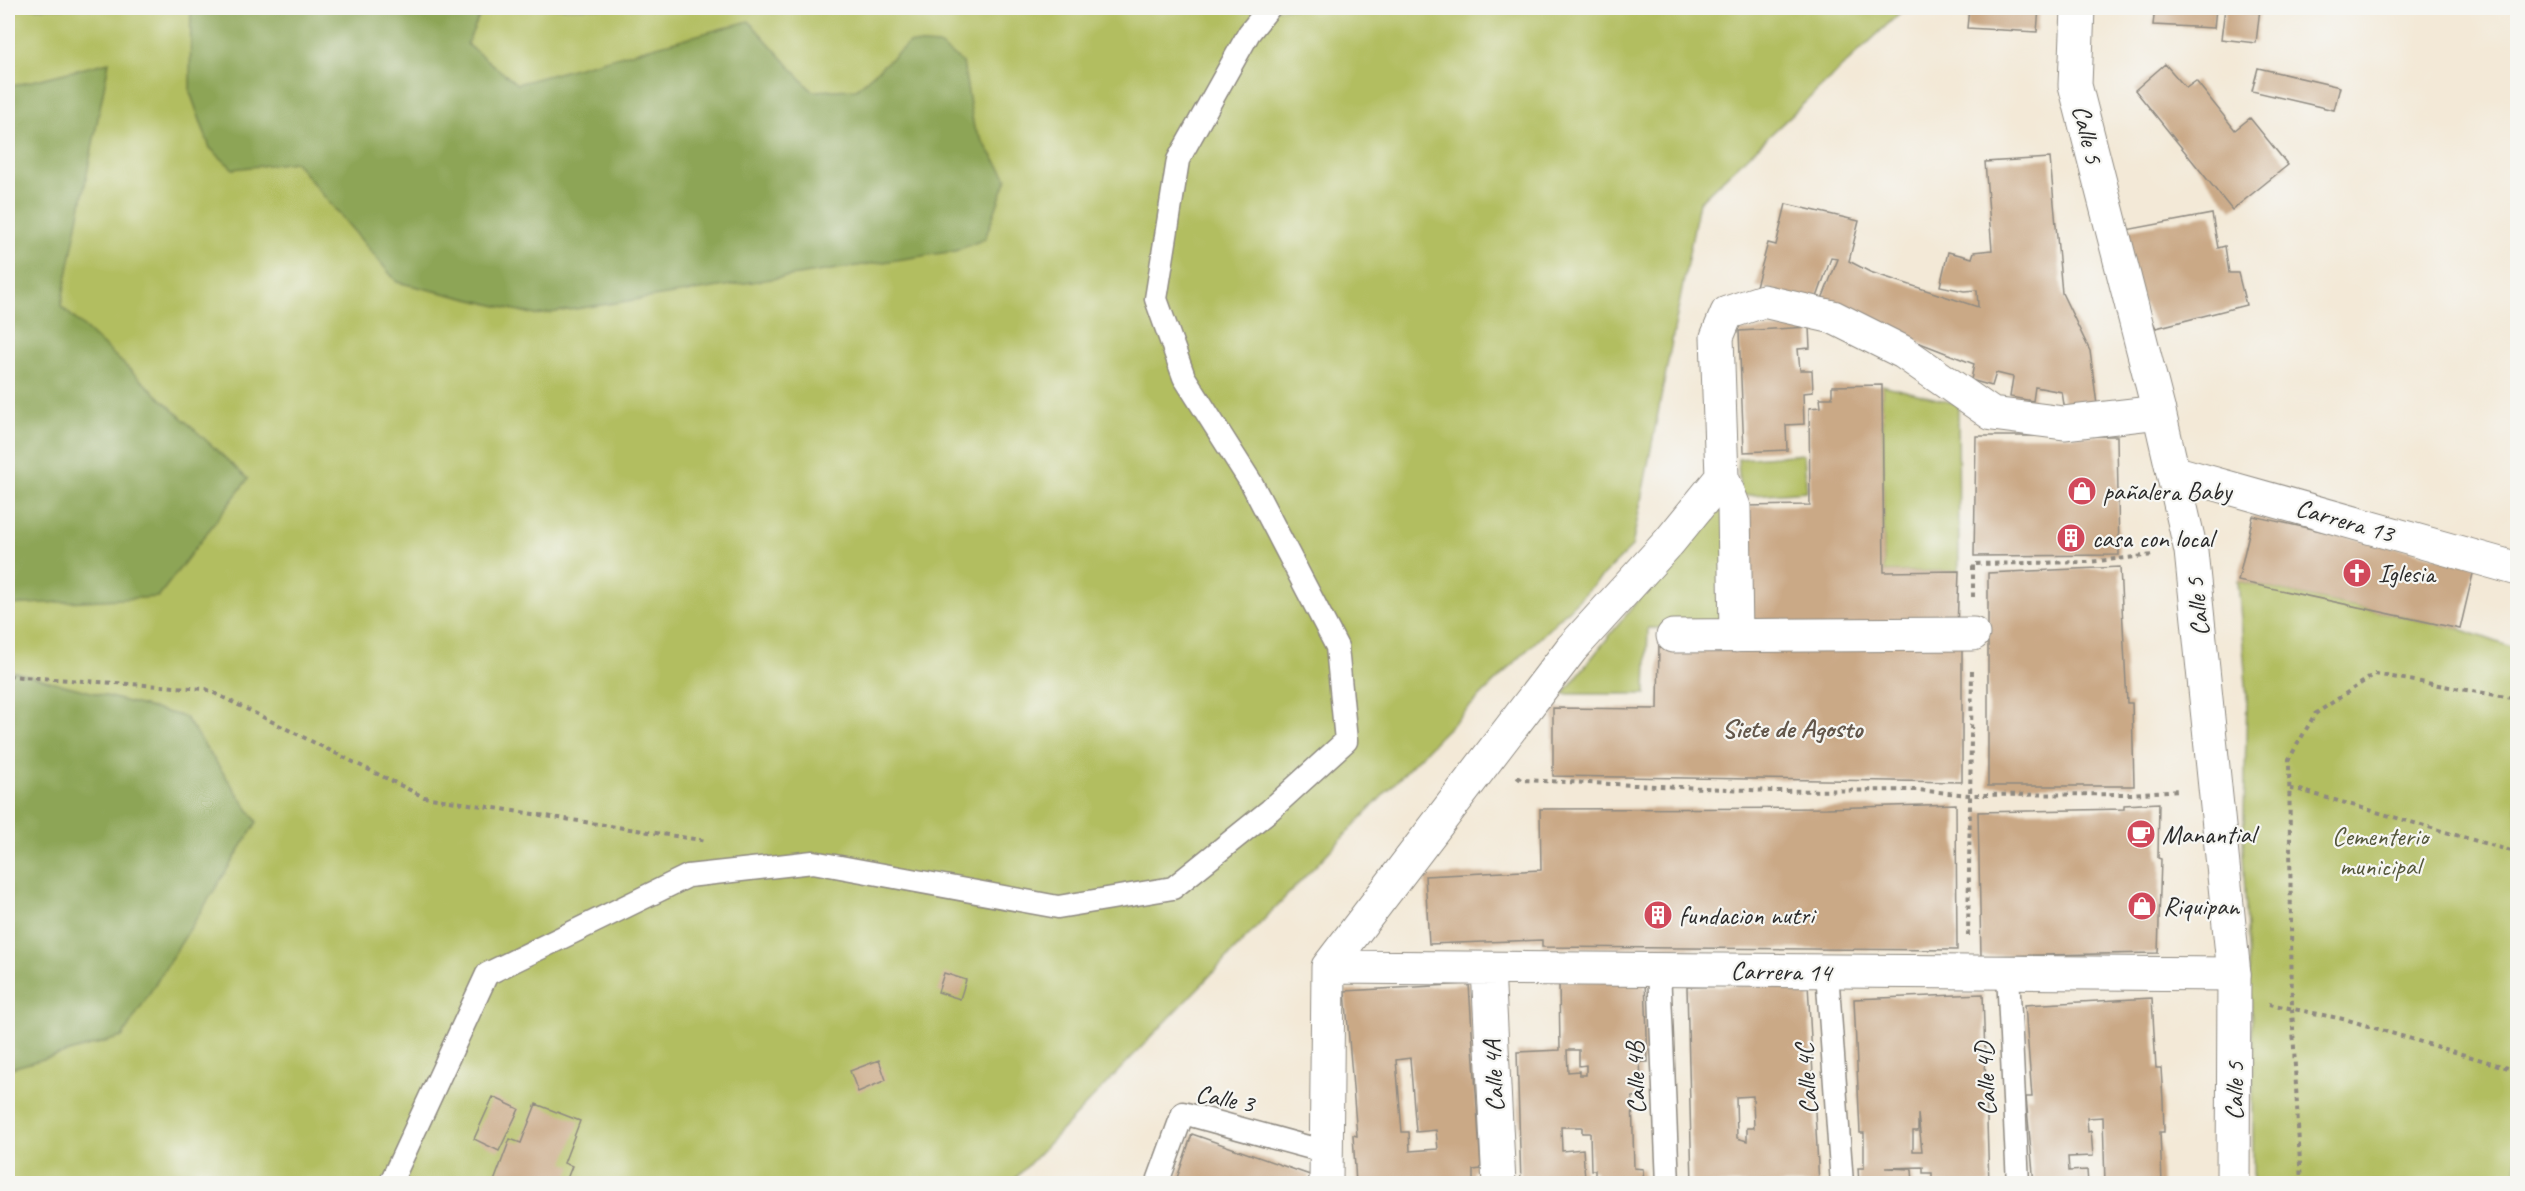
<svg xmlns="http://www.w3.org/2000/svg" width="2525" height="1191" font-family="Caveat,sans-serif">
  <rect width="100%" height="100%" fill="#f6f6f2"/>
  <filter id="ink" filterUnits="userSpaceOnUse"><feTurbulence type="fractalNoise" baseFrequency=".0167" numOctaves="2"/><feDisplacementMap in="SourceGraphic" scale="12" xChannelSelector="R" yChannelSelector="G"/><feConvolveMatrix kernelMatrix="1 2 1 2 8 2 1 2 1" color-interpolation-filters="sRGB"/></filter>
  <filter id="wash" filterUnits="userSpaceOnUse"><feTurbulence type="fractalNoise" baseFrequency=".008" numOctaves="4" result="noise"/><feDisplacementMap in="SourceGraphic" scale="24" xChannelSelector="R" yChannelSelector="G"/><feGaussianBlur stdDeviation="1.35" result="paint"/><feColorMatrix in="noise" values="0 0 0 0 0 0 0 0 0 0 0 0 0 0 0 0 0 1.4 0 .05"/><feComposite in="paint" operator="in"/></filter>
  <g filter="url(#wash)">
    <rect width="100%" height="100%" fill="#f3e9d7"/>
    <path fill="#b2be60" stroke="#6e7446" stroke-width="1.5" d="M8 8H1905L1699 202 1632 547 1439 737 1010 1184 8 1183Z
      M1882 385 1958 404 1959 571 1884 572Z
      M1804 454 1807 491 1740 496 1738 459Z
      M1729 509 1727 629 1648 628 1646 694H1563L1649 586 1693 518Z
      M2238 581 2460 629 2517 649V1183H2253V1043L2243 854 2247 698Z"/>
    <path fill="#8da556" stroke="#5c6840" stroke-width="1.5" d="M191 8H483L467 44 517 84 749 21 812 91 856 89 909 43 939 45 963 63 974 128 1007 178 985 239 955 251 536 315 397 282 295 162 233 169 210 148 190 92Z
      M109 62 61 306 248 479 158 597 8 605V87Z
      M8 670 185 717 257 822 122 1037 8 1069Z"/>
    <g id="blocks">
      <path fill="#caa986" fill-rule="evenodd" d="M1969 8H2039L2037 32 1967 28Z
        M2155 8H2216L2214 28 2153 25Z
        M2225 8H2260L2256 43 2221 39Z
        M2165 64 2186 88 2196 81 2235 130 2250 118 2288 165 2232 210 2135 90Z
        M2258 68 2340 87 2334 110 2252 91Z
        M2050 158 2062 293 2090 351 2097 405 2065 411 2062 392 2035 387 2033 401 2010 397 2013 377 1996 373 1992 386 1971 380 1974 364 1820 304 1838 259 1831 258 1815 303 1756 286 1768 243 1776 245 1786 204 1859 221 1849 261 1870 272 1978 307 1977 290 1964 291 1940 286 1948 252 1972 258 1974 252 1992 250 1985 162Z
        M2212 214 2218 248 2225 246 2229 273H2238L2246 305 2156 328 2137 289 2126 230Z
        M1809 327 1810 348 1798 349 1800 370H1812L1813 392 1803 393 1804 424 1786 425 1787 450 1744 452 1739 331Z
        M1882 385 1884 572 1959 571 1957 630 1745 628 1747 506 1810 505 1809 408 1821 407 1820 398H1832V386Z
        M1976 436H2117L2119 555 1974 556Z
        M2253 516 2475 565 2460 629 2238 581Z
        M2120 567 2127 703H2132L2134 786H1988V573Z
        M1659 639 1962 642V782L1553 776V708L1658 709Z
        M2159 803 2158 858 2161 859 2158 953 1981 956 1978 812 2124 809V805Z
        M1956 804 1957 950 1542 947V940L1429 944 1425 876 1541 870 1540 809 1827 808Z
        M944 973 966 980 960 999 938 992Z
        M1645 980 1648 1062H1640L1642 1096 1632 1097 1634 1168 1643 1169 1644 1184H1521L1517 1052 1560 1050 1559 981ZM1567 1050H1579V1066L1586 1065V1075H1579V1071L1568 1072ZM1561 1127H1582V1133H1590L1591 1170H1595V1180H1585L1583 1149 1562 1151Z
        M1469 984 1481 1169 1473 1170V1184H1356L1353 1135 1357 1136 1345 991ZM1410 1058 1416 1132 1436 1130 1438 1149 1410 1151 1409 1132H1402L1396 1060Z
        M1808 984 1819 1184H1692L1687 987ZM1753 1096 1754 1128H1747V1141L1737 1138 1736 1097Z
        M1983 994 1989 1184H1932V1173H1923V1167L1885 1168 1912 1169 1913 1184H1859L1858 1168H1864V1133H1860L1854 999ZM1918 1114 1922 1151H1913V1131H1918Z
        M2152 998 2156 1068H2161L2163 1100 2164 1132H2160L2162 1184H2105L2103 1117 2087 1118 2088 1132 2091 1131 2093 1156 2068 1157 2069 1171 2087 1170 2088 1184H2034L2026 1097H2032L2025 1005Z
        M879 1060 886 1080 858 1092 850 1071Z
        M493 1097 519 1109 499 1151 474 1139Z
        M536 1104 580 1121 564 1163 572 1166 565 1184H493L510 1139 521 1143Z
        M1192 1134 1310 1175 1307 1184H1175Z"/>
    </g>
  </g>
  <g filter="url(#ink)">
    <use href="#blocks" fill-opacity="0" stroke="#8f8a81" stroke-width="1.5"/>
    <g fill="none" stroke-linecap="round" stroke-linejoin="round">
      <g stroke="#8f8a81" stroke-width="25">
        <path id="service" d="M1659 969 1668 1184
          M1827 971 1842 1184
          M2008 973 2018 1184
          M390 1184 487 974 688 876 813 862 1058 907 1173 888 1270 810 1346 741 1337 647 1252 484 1184 377 1156 299 1178 160 1249 33 1269 8
          M1157 1184 1183 1113 1326 1152"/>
      </g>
      <g stroke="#8f8a81" stroke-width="35">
        <path id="minor" d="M2173 472 2518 569
          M1722 477 1734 507 1736 636
          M1673 636 1973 634
          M1328 967 2234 974
          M1488 969 1499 1184
          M1326 1184 1328 967 1572 648 1669 542 1722 477 1717 337 1727 313 1763 301 1833 317 1903 352 1992 414 2064 423 2159 412"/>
      </g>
      <g stroke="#8f8a81" stroke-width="35">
        <path id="tertiary" d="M2078 8 2075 85 2159 412 2191 551 2234 974 2233 1184"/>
      </g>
      <path stroke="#8f8a81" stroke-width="4" stroke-dasharray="4.5 4.5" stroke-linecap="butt" d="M1973 597V564L2088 562 2154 555
        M8 676 206 689 424 797 707 841
        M1517 777 1521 780 1772 791 1917 790 1969 795 2132 794 2179 790
        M2290 789 2300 790 2518 853
        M1968 936 1972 671
        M2269 1004 2348 1020 2518 1071
        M2301 1184 2292 1009 2289 759 2315 714 2375 674 2518 699"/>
      <use href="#service" stroke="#fff" stroke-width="22"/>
      <use href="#minor" stroke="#fff" stroke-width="33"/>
      <use href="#tertiary" stroke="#fff" stroke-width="33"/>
    </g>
  </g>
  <defs>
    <g id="shop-disc" transform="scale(1.5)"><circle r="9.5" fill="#d1495b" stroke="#f6f6f2"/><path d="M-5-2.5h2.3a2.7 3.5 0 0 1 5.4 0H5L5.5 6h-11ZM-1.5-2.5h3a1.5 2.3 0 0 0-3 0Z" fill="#fff"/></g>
    <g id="building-disc" transform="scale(1.5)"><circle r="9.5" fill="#d1495b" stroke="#f6f6f2"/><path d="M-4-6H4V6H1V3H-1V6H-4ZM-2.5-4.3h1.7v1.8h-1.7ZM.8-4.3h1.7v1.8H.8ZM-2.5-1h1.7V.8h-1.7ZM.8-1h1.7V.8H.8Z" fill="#fff"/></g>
    <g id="church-disc" transform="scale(1.5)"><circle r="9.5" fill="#d1495b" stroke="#f6f6f2"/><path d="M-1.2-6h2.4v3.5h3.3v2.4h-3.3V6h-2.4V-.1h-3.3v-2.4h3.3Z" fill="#fff"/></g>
    <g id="cafe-disc" transform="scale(1.5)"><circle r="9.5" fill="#d1495b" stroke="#f6f6f2"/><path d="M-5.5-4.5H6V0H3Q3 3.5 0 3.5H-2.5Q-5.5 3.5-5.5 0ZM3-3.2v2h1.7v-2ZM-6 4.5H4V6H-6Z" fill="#fff"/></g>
  </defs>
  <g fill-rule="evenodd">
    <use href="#shop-disc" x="2082" y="491"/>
    <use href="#building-disc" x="2071" y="538"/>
    <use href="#church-disc" x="2357" y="573"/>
    <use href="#cafe-disc" x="2141" y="834"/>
    <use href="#shop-disc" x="2142" y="906"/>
    <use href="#building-disc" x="1658" y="915"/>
  </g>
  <g text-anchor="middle" stroke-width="4.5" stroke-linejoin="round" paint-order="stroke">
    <g font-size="26" fill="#2b2b2b" stroke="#f6f6f2">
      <text transform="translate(2088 134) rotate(76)" y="9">Calle 5</text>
      <text transform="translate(2345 520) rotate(16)" y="9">Carrera 13</text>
      <text transform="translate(2197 607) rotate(-96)" y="9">Calle 5</text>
      <text transform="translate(1781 971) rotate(1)" y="9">Carrera 14</text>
      <text transform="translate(1493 1076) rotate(-93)" y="9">Calle 4A</text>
      <text transform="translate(1635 1078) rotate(-92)" y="9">Calle 4B</text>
      <text transform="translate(1806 1079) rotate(-94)" y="9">Calle 4C</text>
      <text transform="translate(1985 1079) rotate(-93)" y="9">Calle 4D</text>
      <text transform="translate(2234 1091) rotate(-89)" y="9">Calle 5</text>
      <text transform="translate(1225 1098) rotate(11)" y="9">Calle 3</text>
    </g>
    <g font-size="26" fill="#2b2b2b" stroke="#f6f6f2" text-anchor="start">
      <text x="2103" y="500">pañalera Baby</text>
      <text x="2092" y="547">casa con local</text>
      <text x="2378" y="582">Iglesia</text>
      <text x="2162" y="843">Manantial</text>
      <text x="2163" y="915">Riquipan</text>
      <text x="1679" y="924">fundacion nutri</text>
    </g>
    <g font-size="26" fill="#54573b" stroke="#f6f6f2">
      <text x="2380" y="845">Cementerio<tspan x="2380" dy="30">municipal</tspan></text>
    </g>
    <g font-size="27" font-weight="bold" fill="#63574b" stroke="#f6f6f2">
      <text x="1792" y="737">Siete de Agosto</text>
    </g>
  </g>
  <rect width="2525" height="1191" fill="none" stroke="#f6f6f2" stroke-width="30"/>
</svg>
